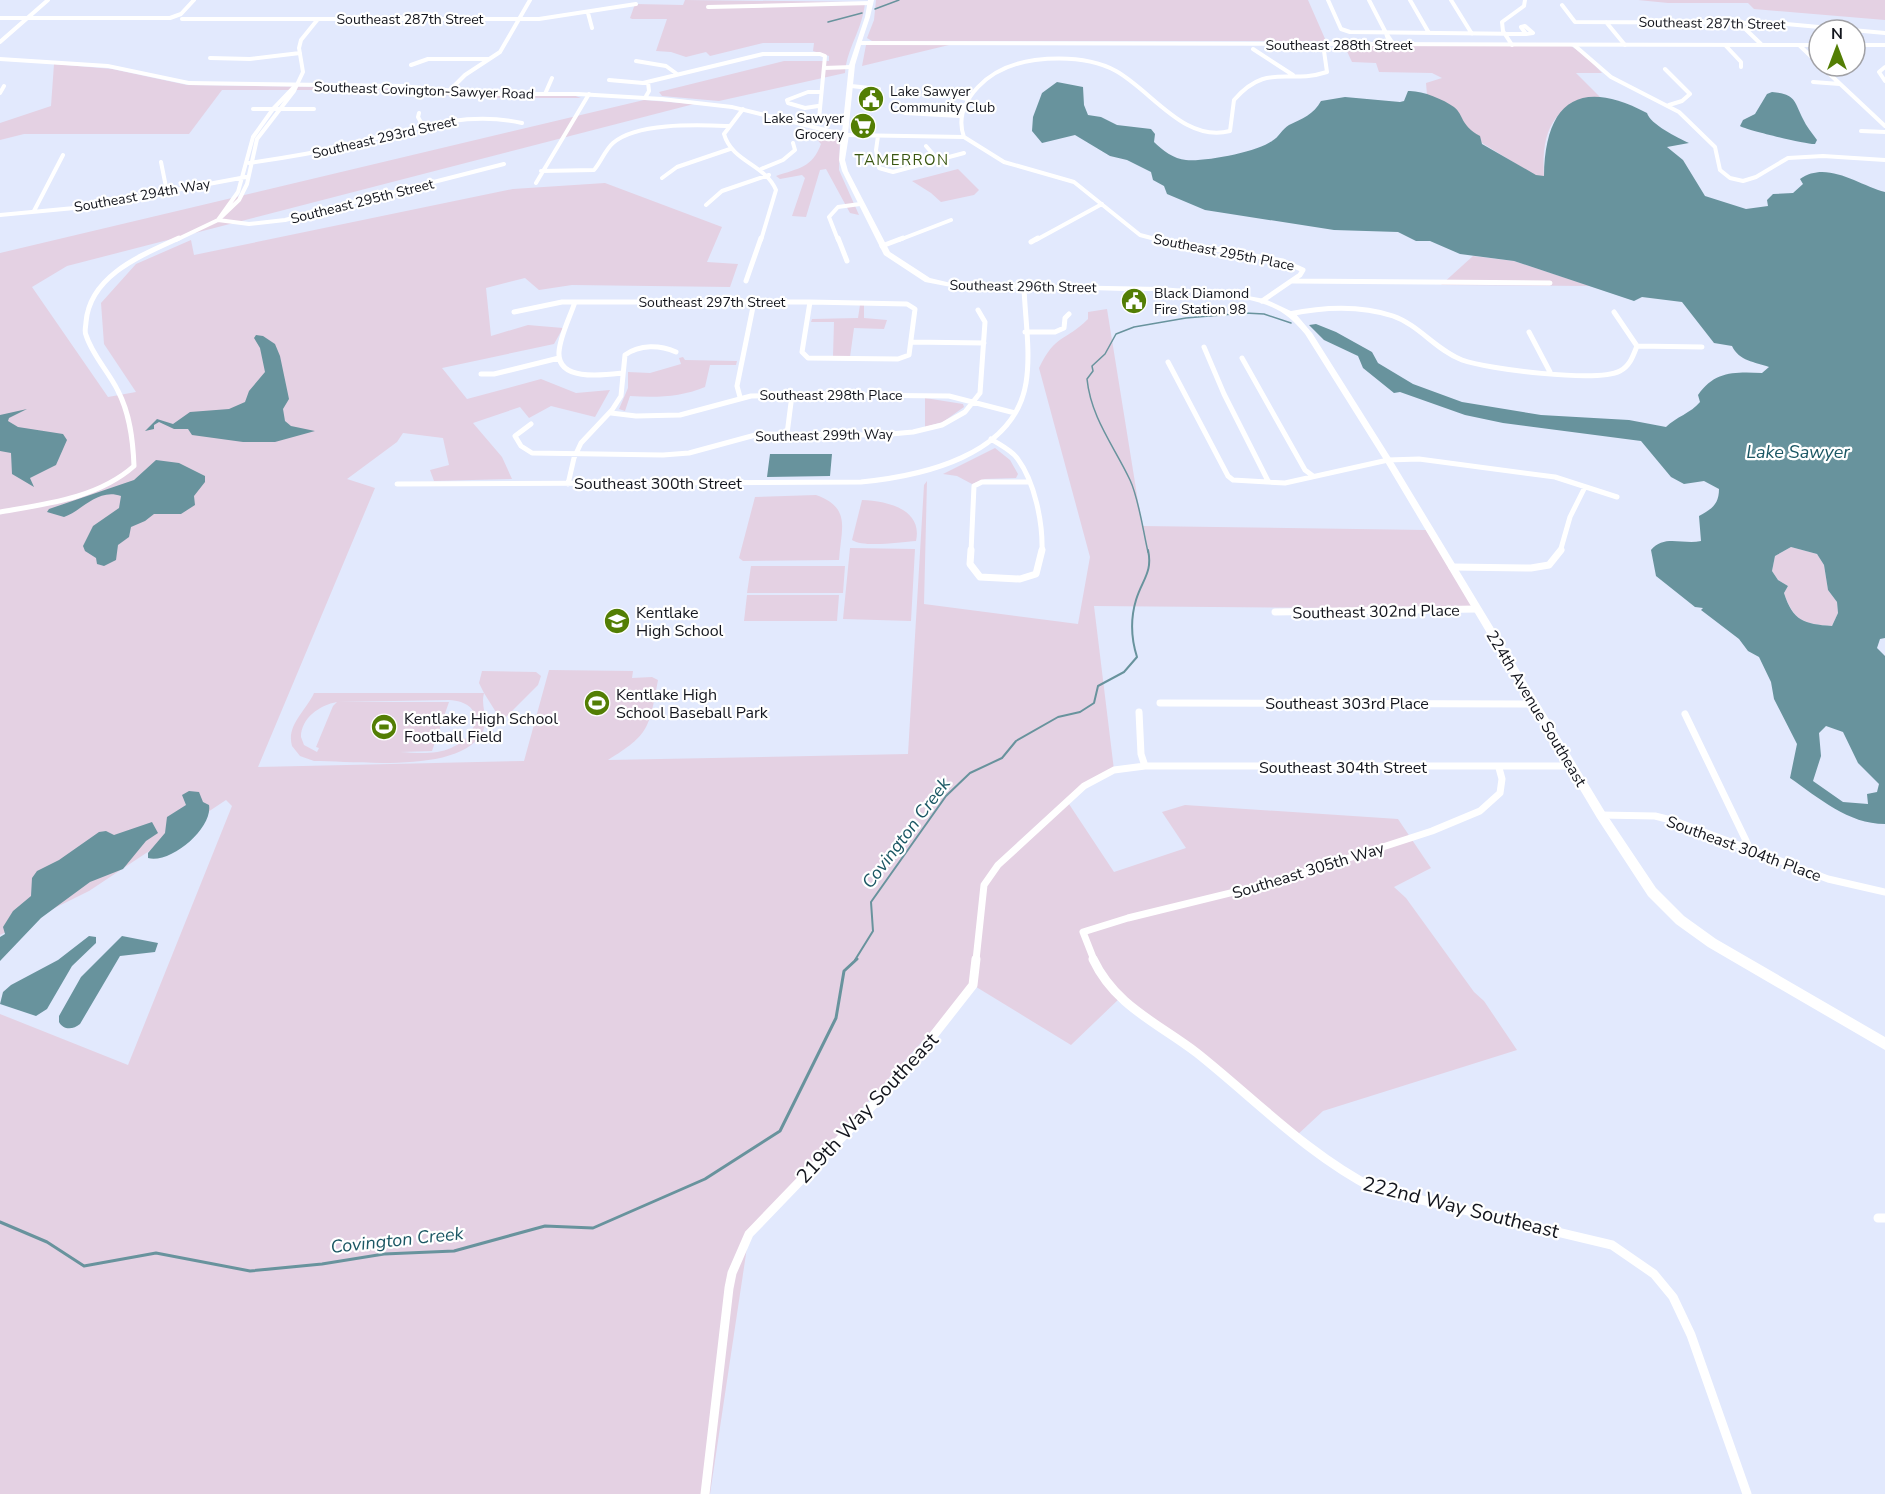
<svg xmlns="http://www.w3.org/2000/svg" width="1885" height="1494" font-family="'Nunito Sans',sans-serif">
  <rect width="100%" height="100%" fill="#e2e9fd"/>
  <path fill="#e4d1e3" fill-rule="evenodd" d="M685 0 865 2C863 29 847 47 845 73L719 101 662 96 659 92 784 61H829V56L813 51 814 43H763L710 56 706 52 686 57 671 52 656 51 667 19H632L630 18 635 4 683 5Z
    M876 0H1308L1326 41H872L867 38 874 20Z
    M1638 0H1885V20L1754 9 1748 3H1668Z
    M866 45H949L862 66Z
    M1344 45 1571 46 1587 57 1602 73H1576L1600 97C1553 102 1541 132 1544 176H1536L1482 143 1479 136 1467 129 1455 108 1427 95 1426 83 1442 78 1432 73 1379 72 1376 63 1352 62Z
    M54 64 112 69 187 85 382 88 484 96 573 95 581 98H476L391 90H222L189 134H24L0 140V123L51 106Z
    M644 100 694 104 67 266 32 287 108 397 136 392 104 344 101 303 136 264 191 240 194 255 513 189 605 183 722 227 707 262 738 264 730 287 572 285 539 290 525 278 486 288 491 336 528 325 563 328 554 344 442 368 467 399 541 379 576 393 610 390 595 417 551 406 529 418 520 407 473 423 502 457 512 479 434 481 430 470 449 465 443 438 403 433 397 442 347 479 375 488 258 767 524 761 549 670 633 671 632 678 652 677 658 680C649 728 650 734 608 760L908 754 924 485 927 481 924 604 1078 624 1090 557 1039 368C1056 333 1065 342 1088 319V312L1107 309 1142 526 1426 530 1477 609 1094 606 1114 770 1099 776 1067 801 1114 872 1186 848 1162 812 1185 805 1398 819 1431 868 1394 887 1406 898 1474 992 1484 1001 1517 1050 1323 1111 1295 1137 1194 1051 1120 998 1071 1045 973 985 749 1234 710 1494H0V1014L128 1065 232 806 226 800 89 891 0 935V253Z
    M808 129 835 136 840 140 839 170 859 215 850 213 826 169 820 170 806 217 792 216 805 178 802 175 780 179 776 176C799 168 812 168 821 144Z
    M958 169 979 190 974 195 941 202 931 193 912 181Z
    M1473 256 1514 261 1590 286 1441 285Z
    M860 305H864V318L887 320 884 329 854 328 850 357 833 356 834 322H811L812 319 858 318Z
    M683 357 685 360 737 361 736 365H710L705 387C681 397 656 398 630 396L625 411 619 409 628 388V372L650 373 681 364 679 358Z
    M925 398 963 404 964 407 943 422 925 427Z
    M995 448 1010 460 1018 474 1016 478 985 479 972 484 957 476 943 474Z
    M816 495C852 508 841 529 839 560L743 561 739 558 755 497Z
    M862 500C887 501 923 509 916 541 901 542 864 548 852 540Z
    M1791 547 1817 554 1824 565 1828 590 1837 602 1838 613 1832 626C1803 624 1794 621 1784 593L1788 586 1778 580 1772 571 1775 556Z
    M850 548 915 549 911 621 843 619Z
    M751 566H845L843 593H747Z
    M747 595H839L837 621H744Z
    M482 671 536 672 541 676 538 685 505 718 499 717 484 693C480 707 490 719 482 733 459 774 356 761 314 761L300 756 292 746C286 725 306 711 314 693H484L479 683ZM449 700C487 702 480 736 451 748 436 755 416 753 400 752L432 751 449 702H338ZM337 702 333 706 316 747 319 748 317 752 304 745 301 737C301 718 320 705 337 702Z"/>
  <path fill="#68939d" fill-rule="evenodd" d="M1057 82 1083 87 1084 105 1088 115 1101 117 1117 125 1151 129 1155 134 1154 142C1162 150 1174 159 1186 160 1204 162 1257 152 1272 141 1279 137 1282 129 1289 125 1302 119 1314 114 1321 101L1345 97 1400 102 1404 101 1408 91C1421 90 1443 99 1454 107 1464 115 1460 125 1480 136L1482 144 1536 175 1544 176C1545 102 1579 77 1647 113 1650 124 1678 138 1689 143L1667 147 1683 160 1705 196 1746 209 1768 206 1767 200 1773 194 1793 193 1803 184 1800 179C1827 160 1858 185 1885 192V638L1880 639 1877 648 1885 656V824C1848 824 1819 798 1790 778L1797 744 1774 699 1771 682 1759 657 1748 651 1739 639 1701 610 1703 608 1695 607 1656 576 1651 550C1664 534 1683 545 1701 541L1699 516C1712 509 1719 504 1719 489L1704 481 1684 484 1671 477 1641 441 1503 423 1465 415 1400 392 1394 393 1363 368 1358 356 1324 340 1309 325 1316 324 1336 332 1372 352 1378 363 1413 384 1462 402 1541 415 1629 420 1666 427C1676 417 1691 413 1700 402L1698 395C1715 371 1734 372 1762 373L1769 367C1755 362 1739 361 1732 346L1714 343 1682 302 1642 297 1634 301 1514 261 1460 254 1430 241H1416L1398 232 1334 230 1205 210 1167 194 1164 186 1153 180 1151 172 1127 160 1110 156 1075 135 1042 143 1032 131 1033 117 1042 93ZM1791 547 1817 554 1824 565 1828 590 1837 602 1838 613 1832 626C1804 624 1793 621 1784 593L1788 586 1778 580 1772 571 1775 556ZM1826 726 1843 732 1858 763 1879 784 1877 792 1867 794 1868 804 1843 802 1813 781 1821 756 1819 733Z
    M1772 92C1796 94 1794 101 1803 119 1806 126 1812 133 1817 140L1815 144C1809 145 1746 130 1740 126L1743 120 1755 114 1767 94Z
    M256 335 263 336 275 344 280 356 289 399 283 409 285 421 291 426 315 431 275 442H243L192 435 188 429H174L159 422 154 425V429L145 431 157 419 173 424 190 412 229 409 245 402 249 391 265 372 260 348 254 338Z
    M27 409 9 418 8 421 18 427 63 434 67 440 56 465 30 478 34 487 12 474 11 453 0 451V415Z
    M770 454H832L830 476 767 477Z
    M156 460 179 463 205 476V482L194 496 195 505 181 514H154L145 521 131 527 129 537 118 545 116 560 104 566 97 564 96 558 85 551 83 546 93 526 119 508 121 496C97 488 82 511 64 517L47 512 49 509 134 480Z
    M189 791 199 792 203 802 209 805C213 828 171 864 148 858V853L165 833 167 817 186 805 182 795Z
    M152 822 158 833 146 841 123 869 90 882 41 918 0 961V937L5 934 3 927 13 911 31 896 32 878 37 871 59 860 99 832 106 831 114 835Z
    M89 936 96 937V943L72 966 47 1009 36 1016 0 1004 3 992 11 985 58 960Z
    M122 936 158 943 155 952 120 956 80 1024C73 1030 63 1030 59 1022V1016L81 977Z"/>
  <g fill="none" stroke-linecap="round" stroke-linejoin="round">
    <path stroke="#68939d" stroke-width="1.5" d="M875 9 899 0
      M828 22 862 13
      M1148 552C1143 531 1139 499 1130 480 1114 446 1091 418 1087 379L1093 371 1092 366 1105 354 1116 334 1134 327 1186 318 1245 313 1264 314 1291 323"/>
    <path stroke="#68939d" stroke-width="2" d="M855 960 873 931 871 902 946 796 970 773 1002 758 1016 741 1058 717 1080 712 1094 703 1098 686 1124 672 1137 657C1131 638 1130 620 1136 600 1142 580 1153 572 1148 550"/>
    <path stroke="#68939d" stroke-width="3" d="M0 1222 47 1242 84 1266 156 1253 250 1271 322 1264 384 1254 454 1251 545 1226 593 1228 705 1179 780 1131 836 1018 844 971 857 959"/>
    <path stroke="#fff" stroke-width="4" d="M1328 0 1341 29 1350 32 1526 34
      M1369 0 1386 33
      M1410 0 1429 33
      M1451 0 1472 34
      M1562 5 1575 22 1776 23 1885 33
      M708 7 871 3
      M588 13 592 28
      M0 18H170L181 14 194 0
      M182 19H539L636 4
      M1606 22 1625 45
      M1738 22 1762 45
      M1525 26 1533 33 1526 34 1521 27Z
      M0 42 48 0
      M1390 45 1386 33 1394 45
      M1512 45 1503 31 1502 22 1524 6 1525 0
      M1574 45 1611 77 1679 112 1715 147 1720 170 1730 178 1743 181 1756 177 1788 158 1823 156 1885 160
      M1725 45 1741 62V67
      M1799 45 1819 64
      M1253 49 1293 75
      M210 58 250 59 300 53
      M636 61 666 66 677 74
      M411 65 428 59H489
      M1821 66 1885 126
      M1885 67 1879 72 1885 81
      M824 68 852 67
      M1665 69 1690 94 1682 101 1669 105
      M609 80 643 83 763 54H820L825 56 819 119
      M1813 82 1840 84
      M296 85 273 109 253 137 238 192 218 220 239 200 247 184 257 139 294 91 303 72 299 48 301 40 318 19
      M851 86 879 89
      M925 88 967 99
      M449 91 465 75 500 52 530 0
      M0 93 4 86
      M545 94 552 78
      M645 98 649 91 648 82
      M818 106 805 108 788 103 787 100 808 92H821
      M253 109H314
      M743 109 724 134C732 162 765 164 776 190L761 240
      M419 113 418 117 424 128
      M905 113 960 116
      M1861 131 1885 132
      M846 135 964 137
      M878 136 876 150 879 168 893 172 964 153
      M964 137C957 118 964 102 978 87 993 71 1013 63 1035 60 1062 57 1092 58 1116 71 1152 91 1184 143 1230 131L1234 100C1267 62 1287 85 1327 72L1323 44
      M964 137 1004 162 1074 182 1140 235 1159 240
      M926 146 938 160
      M161 162 167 192
      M249 163C284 158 319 152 354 144 410 130 464 110 522 123
      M761 169 783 160 795 150 793 143
      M541 171 594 170C601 162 605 150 613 143 637 122 699 125 729 126
      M662 178 677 167 730 149
      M536 183 589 94
      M706 205 722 191 769 175
      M34 211 63 155
      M0 215 85 207 246 177
      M176 240 218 220 249 224 285 220 504 164
      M838 240 829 217 838 207 860 204
      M899 240 951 220
      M1036 240 1102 204"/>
    <path stroke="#fff" stroke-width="5" d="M838 238 847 261
      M1153 238 1283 261 1303 270 1300 275 1262 301
      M1031 242 1038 238
      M882 246 903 238
      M746 281 761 238
      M1292 281 1550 283
      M575 302C570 317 560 336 559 352 557 382 605 375 623 373
      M810 302 907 304 915 309 909 355 898 359 808 358 802 352Z
      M514 312 562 302H810
      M1614 312 1637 346
      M1289 314C1323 307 1360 305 1393 316 1419 325 1436 350 1462 360 1487 369 1597 383 1620 371 1630 366 1633 356 1637 346
      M1025 332H1055L1064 328 1065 318 1069 314
      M1529 332 1550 372
      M911 342 984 343
      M1637 346 1702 347
      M1204 347 1224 394 1268 481
      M1242 358 1305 470 1313 476
      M1168 362 1228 476 1233 480 1285 483 1388 460 1419 459 1555 477 1617 497
      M481 374H494L559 358
      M740 397 737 386 754 302
      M611 413 636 416 680 415 751 396 840 395 949 396 1015 413
      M531 424 515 436 521 446 532 453 663 455 689 453 759 434 880 435 913 432 942 425 965 412 980 393 985 322 978 310
      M787 434 792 395
      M991 439C1000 445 1011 450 1017 458 1035 482 1043 523 1042 552
      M397 484 861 482C922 476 1014 456 1026 383 1031 352 1025 318 1024 287
      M568 484 574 458 581 443 612 410 621 396 625 355C640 344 660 345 676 352
      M0 512C46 504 98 498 134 466 133 440 130 414 118 391 109 372 92 355 86 335 84 331 86 326 86 322 90 275 142 255 179 238
      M971 552 974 486 982 482H1028
      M1560 552 1570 517 1585 487"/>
    <path stroke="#fff" stroke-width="7" d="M971 550 970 564 980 577 1020 579 1036 574 1042 550
      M1452 567 1531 568 1549 565 1561 550
      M1275 612 1477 609
      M1160 703 1534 704
      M1139 712 1141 754 1145 766
      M1685 714 1751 851
      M1601 815 1655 816 1675 821 1828 879 1885 892
      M976 960 984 885 998 865 1084 786 1114 770 1145 766H1572
      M1094 960 1083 932 1128 918 1275 882 1432 831 1480 811 1500 793 1502 779 1499 768"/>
    <path stroke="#fff" stroke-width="9" d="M1093 959C1115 1006 1158 1023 1197 1053 1256 1100 1307 1154 1375 1189L1612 1245 1654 1274 1673 1297 1691 1335 1747 1494
      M1878 1218H1885
      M705 1494 729 1288 732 1273 749 1234 904 1073 973 985 976 959"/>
    <path fill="#fff" fill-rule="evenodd" d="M868 0H874L870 17 862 41 1819 43V47L861 45 855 65 848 134 849 135 845 160 848 171 890 252 930 278 951 283 1160 287 1225 292 1265 299 1295 313 1312 333 1392 460 1605 812 1656 888 1684 916 1716 939 1885 1037V1050L1708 947 1676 924 1648 896 1597 818 1384 460 1305 334C1291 318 1282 310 1261 303 1223 291 1165 291 1125 291 1067 289 1009 288 951 287L925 282 884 255 842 171 839 160 841 136 732 109 662 101 578 96H489L402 88 189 85 108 68 0 61V57L108 64 189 81 402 84 489 92H578L662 97 732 105 842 132 849 65 865 17Z
      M1855 43H1885V47H1855Z"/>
  </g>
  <defs>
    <g id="civic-disc" transform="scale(1.35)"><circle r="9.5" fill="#537e04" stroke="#fff"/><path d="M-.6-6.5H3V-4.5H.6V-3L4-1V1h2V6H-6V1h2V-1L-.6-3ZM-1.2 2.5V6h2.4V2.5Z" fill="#fff"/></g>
    <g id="supermarket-disc" transform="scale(1.35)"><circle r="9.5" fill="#537e04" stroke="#fff"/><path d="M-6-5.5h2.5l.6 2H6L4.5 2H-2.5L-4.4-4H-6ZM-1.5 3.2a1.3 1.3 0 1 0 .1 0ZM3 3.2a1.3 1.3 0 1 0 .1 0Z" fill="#fff"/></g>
    <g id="school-disc" transform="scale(1.35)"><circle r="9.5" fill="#537e04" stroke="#fff"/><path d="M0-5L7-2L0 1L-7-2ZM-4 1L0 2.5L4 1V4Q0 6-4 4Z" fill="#fff"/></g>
    <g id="stadium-disc" transform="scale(1.35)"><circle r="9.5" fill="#537e04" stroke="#fff"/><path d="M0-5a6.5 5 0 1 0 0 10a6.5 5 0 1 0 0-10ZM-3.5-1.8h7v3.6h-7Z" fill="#fff"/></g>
  </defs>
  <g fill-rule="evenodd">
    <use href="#civic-disc" x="871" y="99"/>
    <use href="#supermarket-disc" x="863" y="126"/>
    <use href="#civic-disc" x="1134" y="301"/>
    <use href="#school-disc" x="617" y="621"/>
    <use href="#stadium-disc" x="597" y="703"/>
    <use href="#stadium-disc" x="384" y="727"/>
  </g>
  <g text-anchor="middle" stroke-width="4.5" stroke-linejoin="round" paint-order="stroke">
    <g font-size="14" fill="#13151d" stroke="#fff">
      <text x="410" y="24">Southeast 287th Street</text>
      <text transform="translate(1712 23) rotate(1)" y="5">Southeast 287th Street</text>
      <text x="1339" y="50">Southeast 288th Street</text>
      <text transform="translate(424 90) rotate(2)" y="5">Southeast Covington-Sawyer Road</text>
      <text transform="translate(384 137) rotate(-13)" y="5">Southeast 293rd Street</text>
      <text transform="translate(142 195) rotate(-10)" y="5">Southeast 294th Way</text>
      <text transform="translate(362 201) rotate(-14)" y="5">Southeast 295th Street</text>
      <text transform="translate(1224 252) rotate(11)" y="5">Southeast 295th Place</text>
      <text transform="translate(1023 286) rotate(1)" y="5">Southeast 296th Street</text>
      <text x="712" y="307">Southeast 297th Street</text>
      <text x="831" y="400">Southeast 298th Place</text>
      <text transform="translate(824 435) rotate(-1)" y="5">Southeast 299th Way</text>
    </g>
    <g font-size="14" fill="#13151d" stroke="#fff" text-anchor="start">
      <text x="890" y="96">Lake Sawyer<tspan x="890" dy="16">Community Club</tspan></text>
      <text x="844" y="123" text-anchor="end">Lake Sawyer<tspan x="844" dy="16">Grocery</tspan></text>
      <text x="1154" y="298">Black Diamond<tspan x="1154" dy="16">Fire Station 98</tspan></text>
    </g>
    <g font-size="15" letter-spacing="1.5" fill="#395611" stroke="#fff">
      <text x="902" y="165">TAMERRON</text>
    </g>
    <g font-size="16" fill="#13151d" stroke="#fff">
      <text x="658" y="489">Southeast 300th Street</text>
      <text transform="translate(1376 611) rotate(-1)" y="6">Southeast 302nd Place</text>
      <text x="1347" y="709">Southeast 303rd Place</text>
      <text transform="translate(1537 708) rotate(59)" y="6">224th Avenue Southeast</text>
      <text x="1343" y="773">Southeast 304th Street</text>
      <text transform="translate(1744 848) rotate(20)" y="6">Southeast 304th Place</text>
      <text transform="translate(1308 870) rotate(-17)" y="6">Southeast 305th Way</text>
    </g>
    <g font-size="16" fill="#13151d" stroke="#fff" text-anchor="start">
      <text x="636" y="618">Kentlake<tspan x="636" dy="18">High School</tspan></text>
      <text x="616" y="700">Kentlake High<tspan x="616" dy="18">School Baseball Park</tspan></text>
      <text x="404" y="724">Kentlake High School<tspan x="404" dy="18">Football Field</tspan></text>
    </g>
    <g font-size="18" font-style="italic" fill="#1b5764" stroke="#fff">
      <text x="1798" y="458">Lake Sawyer</text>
      <text transform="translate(906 833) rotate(-53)" y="6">Covington Creek</text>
      <text transform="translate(397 1240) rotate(-6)" y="6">Covington Creek</text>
    </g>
    <g font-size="20" fill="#13151d" stroke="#fff">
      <text transform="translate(867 1108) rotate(-47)" y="7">219th Way Southeast</text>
      <text transform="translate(1461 1207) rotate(14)" y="7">222nd Way Southeast</text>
    </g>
  </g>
  <g transform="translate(1837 48)"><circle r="28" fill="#ffffff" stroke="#a1a1a5" stroke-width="1.5"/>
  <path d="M0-4.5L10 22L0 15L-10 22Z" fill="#537e04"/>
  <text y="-9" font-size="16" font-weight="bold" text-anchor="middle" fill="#13151d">N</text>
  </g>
</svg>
